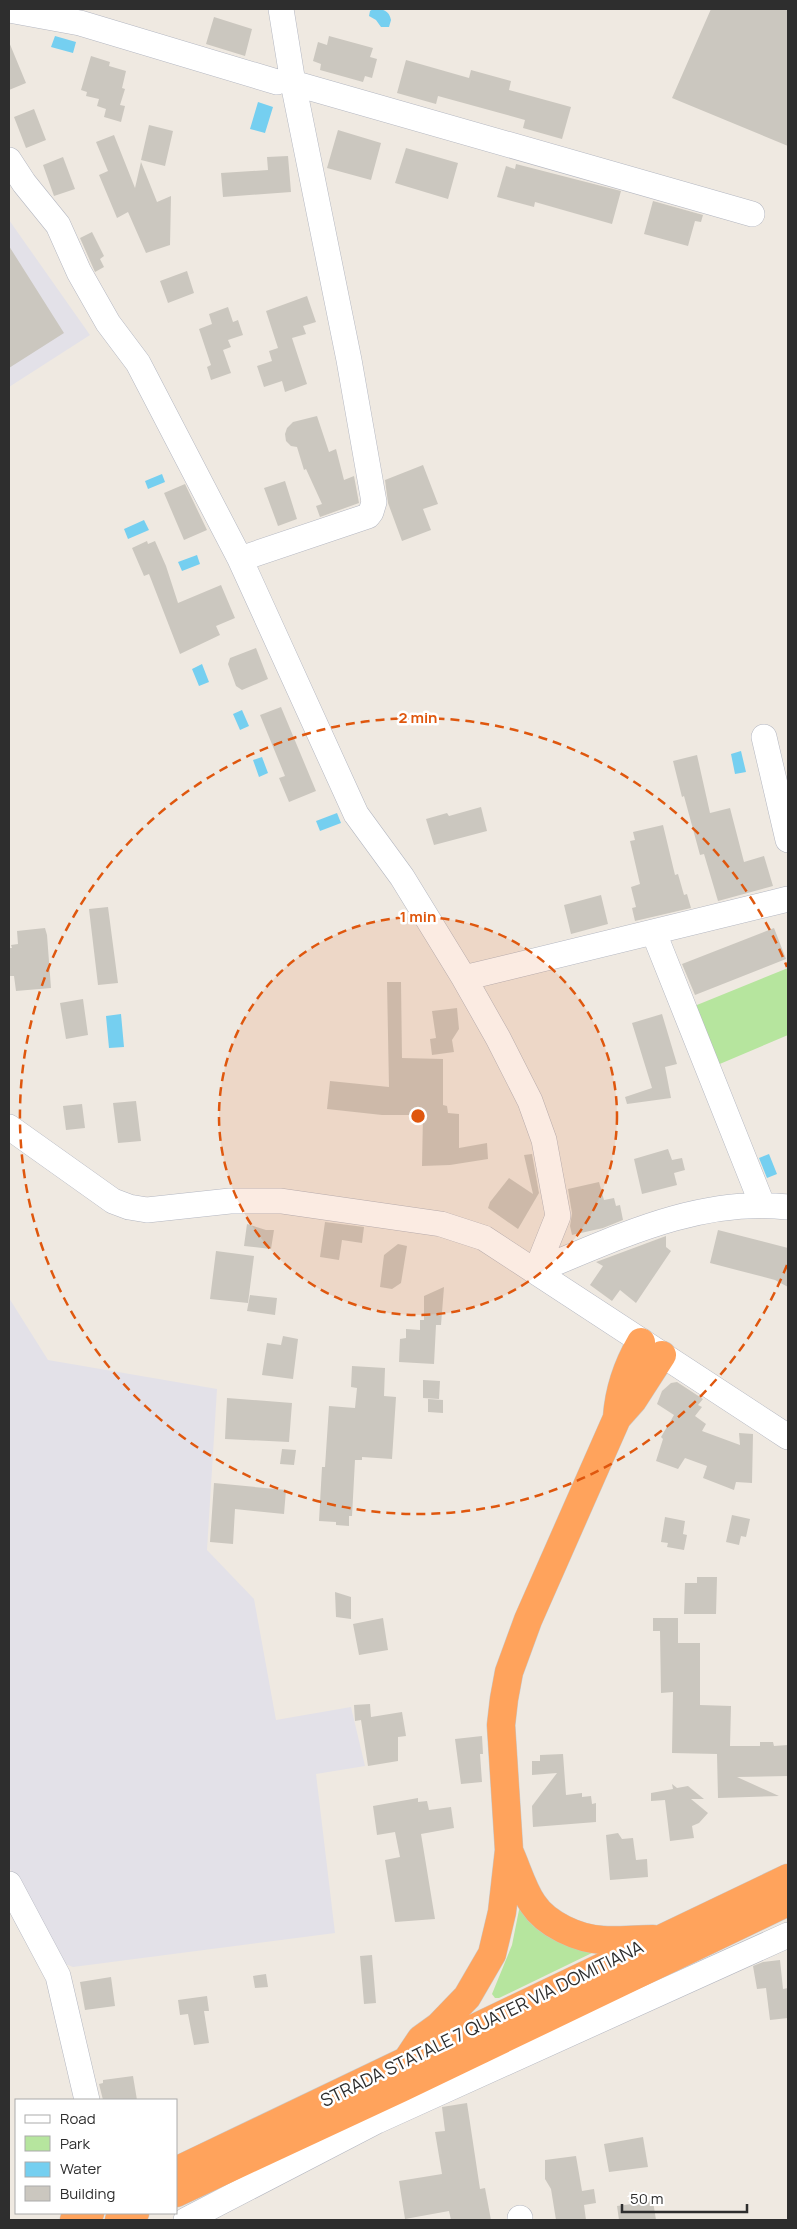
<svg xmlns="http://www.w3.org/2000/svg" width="797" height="2229" font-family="Manrope,sans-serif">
  <rect width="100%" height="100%" fill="#efe9e1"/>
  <path fill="#e3e1e8" d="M9 220 90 335 9 387Z
    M9 1298 48 1360 217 1389 207 1550 254 1599 276 1720 351 1707 365 1766 316 1774 335 1933 73 1967 60 1962 9 1867Z"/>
  <path fill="#b6e59e" d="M788 968V1035L715 1066 692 1007Z
    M520 1905 594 1952 499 1998H495L492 1994 512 1945Z"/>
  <path fill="#75cff0" d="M373 9C383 9 389 10 391 20L389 27H381L376 20 369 16 370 11Z
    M55 36 76 42 73 53 51 47Z
    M258 102 273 107 265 133 250 129Z
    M162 474 165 482 148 489 145 481Z
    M144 520 149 530 128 539 124 529Z
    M197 555 200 564 182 571 178 562Z
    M202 664 209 682 199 686 192 669Z
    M242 710 249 726 240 730 233 714Z
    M741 751 746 772 735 774 731 754Z
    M262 757 268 773 259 777 253 760Z
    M337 813 341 823 320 831 316 821Z
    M121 1014 124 1047 109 1048 106 1016Z
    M769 1154 777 1174 767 1178 759 1158Z"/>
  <path fill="#cbc7bf" d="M711 9H788V146L672 98Z
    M214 17 252 29 245 56 206 44Z
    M329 36 373 48 370 57 377 59 372 78 365 76 363 82 320 70 321 64 313 61 318 42 327 45Z
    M9 42 26 83 9 90Z
    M91 56 110 62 109 66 126 71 122 88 125 89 120 105 125 106 121 122 104 117 106 109 97 106 99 99 86 96 87 92 81 90Z
    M406 60 469 78 471 70 511 81 509 90 571 107 562 139 523 128 525 120 438 96 436 104 397 93Z
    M34 109 46 140 26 148 14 117Z
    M149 125 173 131 165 166 141 160Z
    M338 130 381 143 371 180 327 168Z
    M114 135 135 188 141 162 157 202 171 196 170 245 146 253 128 212 117 218 99 175 108 171 96 142Z
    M406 148 458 163 448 199 395 183Z
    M288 156 291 192 223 197 221 173 268 170 267 157Z
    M63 157 75 189 54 196 43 165Z
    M516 164 621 191 612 224 535 202 534 207 497 197 506 166 515 169Z
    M653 201 703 215 701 222 695 221 688 246 644 234Z
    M92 232 104 256 100 259 104 267 95 272 80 238Z
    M9 246 64 333 9 368Z
    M187 271 194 293 168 303 160 281Z
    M307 296 316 322 303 326 306 334 292 338 307 384 285 392 282 381 264 387 257 366 272 361 269 351 278 348 266 311Z
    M228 307 233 322 238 320 243 335 228 340 231 347 223 350 231 373 211 380 207 367 211 365 199 329 212 324 209 314Z
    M317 416 329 452 336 449 344 480 354 476 359 503 320 517 316 506 322 504 306 469 304 470 297 447 291 446 286 441 285 434 287 428 293 422Z
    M423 465 438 504 423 509 431 530 402 541 388 503 385 480Z
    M285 481 297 519 278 526 264 488Z
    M185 484 207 530 184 540 164 493Z
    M147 541 148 544 155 541 166 566 178 603 221 585 235 618 216 626 220 635 180 654 149 574 144 576 132 548Z
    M256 648 268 679 242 690 236 686 228 664 230 658Z
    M281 707 316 791 289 802 279 778 285 776 260 715Z
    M697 755 710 813 730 808 744 862 764 856 773 886 718 901 704 854 700 855 684 796 682 797 673 761Z
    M481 807 487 831 434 845 426 819 447 813 449 816Z
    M663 825 675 875 678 874 684 895 687 894 691 908 635 921 632 908 636 907 631 887 640 884 630 841 635 840 633 832Z
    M601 895 608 924 571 934 564 905Z
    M108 907 118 983 98 985 89 909Z
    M45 928 47 935 51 988 16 991 14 976H9V948H12L11 945 18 944 17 931Z
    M774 928 786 959 695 995 682 964Z
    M387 982H401L402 1058 443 1059V1105L447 1106 448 1113 459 1114V1148L487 1143 488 1159 450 1165 422 1166 423 1115H382L327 1109 330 1081 389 1087Z
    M83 999 88 1035 66 1039 60 1003Z
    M457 1008 459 1029 452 1040 454 1052 432 1055 430 1039 436 1038 432 1011Z
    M662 1014 677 1064 665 1067 671 1098 627 1104 625 1097 652 1088 632 1023Z
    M136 1101 141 1141 118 1143 113 1103Z
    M82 1104 85 1128 66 1130 63 1106Z
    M668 1149 672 1160 682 1158 685 1170 674 1173 677 1185 642 1194 634 1159Z
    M532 1154 539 1193 518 1229 488 1208 490 1202 509 1178 533 1194 524 1155Z
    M599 1182 604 1200 614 1198 616 1206 620 1205 623 1220 603 1228 572 1235 570 1226 572 1213 568 1189Z
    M325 1222 364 1227 362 1243 342 1240 339 1260 320 1257Z
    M247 1224 266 1230H274L271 1249 244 1246Z
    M718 1230 788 1248V1287L775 1280 710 1263Z
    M666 1236V1247L671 1251 636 1303 620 1290 612 1301 590 1285 603 1266 596 1262Z
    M398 1244 407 1246 401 1283 392 1289 380 1287 384 1255Z
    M216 1251 254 1256 248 1303 210 1299Z
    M444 1287 441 1325H436L434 1364 399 1362 400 1339 406 1338V1329L420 1330V1320H424V1296Z
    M250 1295 277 1298 275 1315 247 1311Z
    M283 1336 298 1339 293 1379 262 1375 267 1343 281 1345Z
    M352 1366 385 1368 384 1396 396 1397 392 1459 362 1457V1460H355L352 1516H349V1526L336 1525V1522L319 1521 322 1467H325L329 1406 355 1408 357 1388 351 1387Z
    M423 1380 440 1381 439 1399 423 1398Z
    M677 1382 703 1399 698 1405 702 1407 695 1416 706 1424 702 1431 740 1445 739 1433 753 1434 752 1483 736 1482 734 1490 703 1478 707 1466 685 1458 678 1469 656 1461 663 1439 661 1437 674 1415 657 1404 662 1391 671 1383Z
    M227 1398 292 1403 289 1442 225 1439Z
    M428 1399 443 1400V1413L428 1412Z
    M282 1449 296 1450 294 1465 280 1464Z
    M214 1483 286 1490 284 1514 235 1509 233 1544 210 1542Z
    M732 1515 750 1519 746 1537 741 1536 739 1545 726 1542Z
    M665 1517 685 1521 683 1534 687 1535 684 1550 667 1547 668 1543 661 1542Z
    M697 1577H717L716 1614H684L685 1583H697Z
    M335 1592 351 1597V1619L336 1617Z
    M383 1618 388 1650 359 1655 353 1624Z
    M653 1618H678V1643H700V1705L731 1706 730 1746H760V1742H773L774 1746 788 1745V1776L737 1777 779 1796 718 1798 717 1754 672 1753 673 1692 661 1693 660 1631H653Z
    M370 1704 371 1717 402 1712 406 1736 398 1737V1761L368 1766 361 1720 355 1721 354 1705Z
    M482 1736 483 1754H480L482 1782 461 1784 455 1739Z
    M563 1754 566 1795 582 1793V1797L591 1796 592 1804 596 1803V1822L533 1827 532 1806 557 1773 532 1775V1761H540V1755Z
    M672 1784 677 1788 688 1786 704 1799H691L708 1813 699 1823 692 1826 694 1838 670 1841 665 1800 651 1801V1793L673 1789Z
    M418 1798V1802L427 1801 429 1810 451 1807 454 1828 421 1834 435 1919 395 1922 385 1860 400 1857 395 1832 377 1835 373 1806Z
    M618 1833 622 1839 633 1838 636 1860 647 1859 648 1877 610 1880 606 1835Z
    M372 1955 376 2003 364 2004 360 1956Z
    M780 1960 783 1989 788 1988V2018L770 2020 766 1988 757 1989 753 1966 763 1962Z
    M266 1974 268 1987 255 1988 253 1976Z
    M111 1977 115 2006 85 2010 80 1982Z
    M207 1996 209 2011H204L209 2043 194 2045 188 2014 180 2015 178 2000Z
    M133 2076 137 2100H103L99 2084 103 2083V2080Z
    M467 2103 480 2189 485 2188 491 2220H451L449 2211 405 2219 399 2181 442 2174 435 2132 445 2131 442 2107Z
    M643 2137 648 2167 609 2172 604 2144Z
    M576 2156 582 2191 594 2189 596 2203 584 2205 586 2220H556L551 2189 545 2179V2160Z
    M653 2201 656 2220H619L617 2206Z"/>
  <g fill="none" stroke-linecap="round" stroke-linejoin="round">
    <g stroke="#b4b7c1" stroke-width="26">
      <path id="minor" d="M9 10 80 23 277 82
        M293 83 752 214
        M9 160 24 183 58 225 79 272 108 323 138 363 240 559 356 814 402 877 464 978 498 1038 530 1101 544 1140 558 1216 536 1271
        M240 559 368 516 371 512 374 502 349 360 293 83 281 9
        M764 737 788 840
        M654 933 762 1204
        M464 978 788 899
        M9 1127 113 1201 129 1207 147 1210 230 1201H281L441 1224 484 1238 788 1437
        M536 1271C617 1238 699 1197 788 1207
        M9 1884 58 1976 87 2100
        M520 2218V2220
        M186 2220 377 2121 788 1935"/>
    </g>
    <g stroke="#c9c9c9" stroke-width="29">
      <path id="highway" d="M617 1417C619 1389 627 1366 641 1342
        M509 1851C517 1868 522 1888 533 1904 546 1924 578 1939 603 1940 619 1941 636 1939 653 1939
        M407 2060 421 2039 439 2026 467 1997 492 1954 502 1912 509 1850 501 1725 504 1699 509 1672 528 1620 617 1418 633 1400 662 1355
        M176 2171 788 1878
        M176 2193 401 2088 788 1902
        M74 2220 90 2213
        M119 2220 135 2213"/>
    </g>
    <use href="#minor" stroke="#fff" stroke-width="25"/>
    <use href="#highway" stroke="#ffa35c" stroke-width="28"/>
  </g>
  <circle cx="418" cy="1116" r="199" fill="#df570e" fill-opacity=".12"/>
  <g fill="none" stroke="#df570e" stroke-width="2.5" stroke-dasharray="9 6">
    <circle cx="418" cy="1116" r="199"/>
    <path d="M787 1265A398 398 0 1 1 787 967"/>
  </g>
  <g text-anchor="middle" stroke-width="5" stroke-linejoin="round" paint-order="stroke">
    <g font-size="18" fill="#2e2e2e" stroke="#fff">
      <text transform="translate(482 2024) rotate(-26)" y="6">STRADA STATALE 7 QUATER VIA DOMITIANA</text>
    </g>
  </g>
  <circle cx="418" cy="1116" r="8" fill="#df570e" stroke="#fff" stroke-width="2.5"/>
  <g font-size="15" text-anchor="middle" font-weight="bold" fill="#df570e" stroke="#fff" stroke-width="5" stroke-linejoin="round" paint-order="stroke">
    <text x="418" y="723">2 min</text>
    <text x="418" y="922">1 min</text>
  </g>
  <rect width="797" height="2229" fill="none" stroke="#2e2e2e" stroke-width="20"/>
  <rect x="15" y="2099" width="162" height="115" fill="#ffffff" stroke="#ababab"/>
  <rect x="25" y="2115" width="25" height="8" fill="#ffffff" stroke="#ababab"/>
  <text x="60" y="2124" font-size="15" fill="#2e2e2e">Road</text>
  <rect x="25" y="2136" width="25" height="15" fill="#b6e59e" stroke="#ababab"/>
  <text x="60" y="2149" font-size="15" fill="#2e2e2e">Park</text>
  <rect x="25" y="2162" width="25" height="15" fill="#75cff0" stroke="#ababab"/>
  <text x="60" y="2174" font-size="15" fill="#2e2e2e">Water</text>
  <rect x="25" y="2186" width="25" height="15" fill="#cbc7bf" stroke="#ababab"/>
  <text x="60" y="2199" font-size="15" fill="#2e2e2e">Building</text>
  <path d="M622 2204v8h125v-8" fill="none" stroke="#2e2e2e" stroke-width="2.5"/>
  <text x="630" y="2204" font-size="15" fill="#2e2e2e" stroke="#ffffff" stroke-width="4" paint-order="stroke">50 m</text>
</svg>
